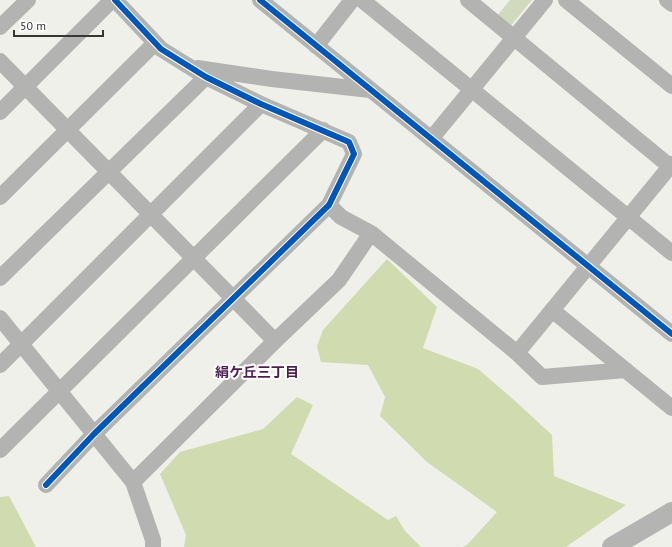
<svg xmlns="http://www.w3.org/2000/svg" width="672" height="547" font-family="'PT Sans','Noto Sans JP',sans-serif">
  <rect width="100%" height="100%" fill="#eff0ea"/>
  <path fill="#d2dabd" d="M510 0H532L509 28 496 17Z"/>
  <path fill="#d0dbaf" d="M387 259 437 307 423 348 478 369 514 400 552 435 554 476 626 505 566 547H462L467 545 497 512 427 462 380 416 385 397 368 365 321 362 317 346 323 330Z
    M297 397 313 405 291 454 388 520 396 516 405 531 421 547H184L186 535 160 474 180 452 263 429Z
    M9 496 36 547H0V497Z"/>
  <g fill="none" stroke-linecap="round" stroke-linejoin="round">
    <path stroke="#b3b4b1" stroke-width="16" d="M260 0 672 334
      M362 0 672 253
      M468 0 672 168
      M566 0 672 86
      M667 0 672 4
      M0 27 28 0
      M316 46 352 0
      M0 61 275 341
      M197 68 272 79 370 90
      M0 112 112 0
      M431 139 545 0
      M0 197 155 43
      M329 205 341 217 371 233
      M0 278 206 77
      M552 310 672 408
      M0 318 133 482 153 540V547
      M517 353 672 164
      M0 365 261 104
      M0 450 323 130
      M133 482 275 341 339 280 371 233 517 353 542 377 626 370
      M46 485 94 434 329 205 354 154 349 142 261 104 206 77 161 49 115 0"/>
    <path stroke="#b4b5b2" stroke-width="20" d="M612 547 672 512"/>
    <g stroke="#fff" stroke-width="8">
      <path id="cycleway" d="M260 0 672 334
        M46 485 94 434 329 205 354 154 349 142 261 104 206 77 161 49 115 0"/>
    </g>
    <use href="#cycleway" stroke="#0057b8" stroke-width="6"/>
  </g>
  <g text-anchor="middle" stroke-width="4" stroke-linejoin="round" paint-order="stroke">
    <g font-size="14" font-weight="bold" fill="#4d1f51" stroke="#fff">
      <text x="257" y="377">絹ケ丘三丁目</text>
    </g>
  </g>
  <path d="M14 30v6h89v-6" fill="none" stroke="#353732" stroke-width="2"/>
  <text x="20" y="30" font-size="12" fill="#353732" stroke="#ffffff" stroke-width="3" paint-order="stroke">50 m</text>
</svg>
